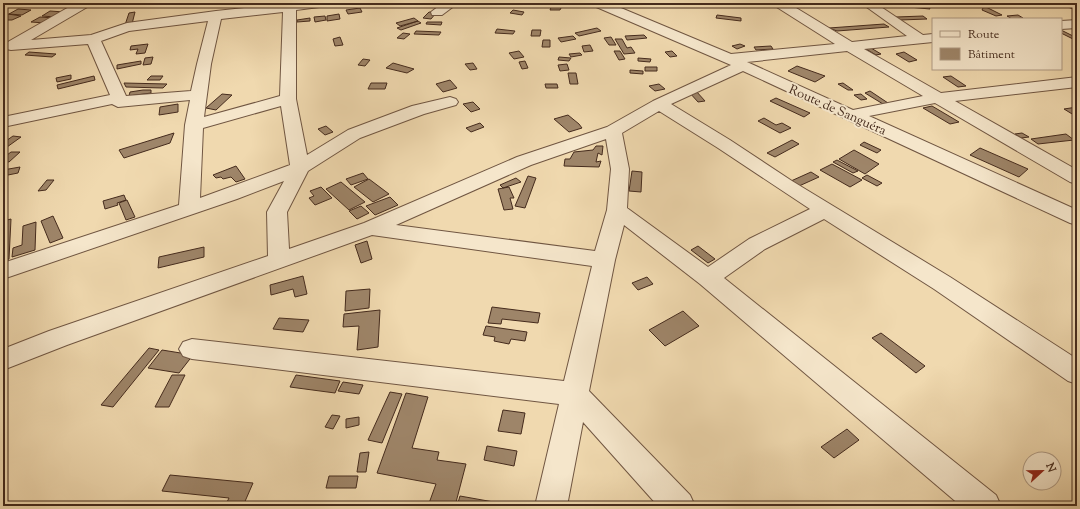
<svg xmlns="http://www.w3.org/2000/svg" width="1080" height="509" font-family="'Sorts Mill Goudy',serif">
  <rect width="100%" height="100%" fill="#f0d9af"/>
  <filter id="stains"><feTurbulence type="fractalNoise" baseFrequency=".005" numOctaves="4"/><feColorMatrix values="0 0 0 0 .2 0 0 0 0 .09 0 0 0 0 .02 0 0 0 .5 -.17"/></filter>
  <radialGradient id="worn" r=".72"><stop offset=".6" stop-color="#630" stop-opacity="0"/><stop offset="1" stop-color="#630" stop-opacity=".3"/></radialGradient>
  <path fill="#9e8569" stroke="#452b1d" d="M234 3H247V9L235 11Z
    M907 3 928 5 930 9 909 7Z
    M552 5 562 6 560 10H550Z
    M984 6 1002 15 996 16 982 10Z
    M360 8 362 12 348 14 346 10Z
    M18 9 31 10 22 15 9 14Z
    M513 10 524 12 522 15 510 13Z
    M50 11 64 12 55 17 42 16Z
    M135 12 132 24 125 25 129 13Z
    M429 12 436 13 431 19 423 18Z
    M8 14 21 16 12 20H3V17Z
    M339 14 340 19 327 21V16Z
    M717 15 741 18V21L716 18Z
    M1018 15 1023 18 1012 19 1007 16Z
    M325 16 326 20 315 22 314 17Z
    M923 16 927 19 900 20 896 17Z
    M40 17 54 18 45 23 31 22Z
    M310 18V21L297 22V20Z
    M414 18 418 21 400 26 396 23Z
    M418 21 421 23 401 30 397 28Z
    M427 22H442L441 25 426 24Z
    M884 24 889 27 837 31 829 28Z
    M597 28 601 31 579 36 575 33Z
    M497 29 515 31 513 34 495 33Z
    M532 30H541L540 36H531Z
    M1061 30 1077 38V41L1061 33Z
    M416 31 441 32 439 35 414 34Z
    M403 33 410 34 404 39 397 38Z
    M644 35 647 38 627 40 625 36Z
    M573 36 576 39 561 42 558 38Z
    M340 37 343 45 335 46 333 39Z
    M611 37 616 45H609L604 38Z
    M615 39H622L627 48 631 47 635 53 624 54Z
    M543 40H550V47H542Z
    M148 44 145 53 136 54 138 49 130 50 131 46Z
    M740 44 745 46 737 49 732 46Z
    M590 45 593 51 584 52 582 46Z
    M771 46 773 49 756 50 754 47Z
    M871 48 881 54 876 55 866 49Z
    M519 51 524 57 514 59 509 53Z
    M614 51H620L625 59 619 60Z
    M672 51 677 56 670 57 665 52Z
    M29 52 56 54 52 57 25 55Z
    M904 52 917 60 909 62 896 54Z
    M580 53 582 55 571 57 569 54Z
    M153 57 151 64 143 65 145 58Z
    M559 57 571 58 569 61 558 60Z
    M638 58 651 59 650 62 638 61Z
    M363 59 370 60 365 66 358 65Z
    M141 61V64L117 69V65Z
    M525 61 528 68 522 69 519 62Z
    M393 63 414 69 407 73 386 68Z
    M473 63 477 69 470 70 465 64Z
    M567 64 569 70 560 71 558 65Z
    M797 66 825 76 815 82 788 71Z
    M645 67H657V71H645Z
    M630 70 643 71V74L630 73Z
    M568 73H576L578 84H570Z
    M71 75V79L57 82 56 78Z
    M94 76 95 80 58 89 57 85Z
    M151 76H163L160 80H147Z
    M951 76 966 86 958 87 943 77Z
    M450 80 457 88 443 92 436 84Z
    M124 83 167 84 163 88 126 87Z
    M371 83H387L385 89H368Z
    M843 83 853 90H848L838 84Z
    M545 84H557L558 88H546Z
    M659 84 665 89 655 91 649 86Z
    M143 90H151V93L129 96 130 92Z
    M696 91 705 101 698 102 689 92Z
    M870 91 888 103 883 104 865 93Z
    M222 94 232 95 216 110 206 108Z
    M861 94 867 99 861 100 854 95Z
    M776 98 810 113 804 117 770 101Z
    M473 102 480 109 471 112 463 104Z
    M178 104V112L159 115 160 107Z
    M932 106 959 122 950 124 923 108Z
    M1077 107V117L1064 109Z
    M568 115 579 124 582 128 569 132 554 119Z
    M764 118 776 125 782 123 791 128 780 133 758 121Z
    M480 123 484 127 471 132 466 128Z
    M326 126 333 132 325 135 318 129Z
    M174 133 170 143 124 158 119 150Z
    M1022 133 1029 137 1021 138 1015 134Z
    M1066 134 1074 140 1038 144 1031 139Z
    M13 136 21 137 7 147H3V143Z
    M792 140 799 144 775 157 767 153Z
    M864 142 881 150 877 153 860 145Z
    M596 146H603L602 155 598 153 596 162 601 161 599 167 564 166 565 159H570L574 152 593 150Z
    M980 148 1028 169 1019 177 970 155Z
    M854 150 879 164 865 174 839 159Z
    M11 152H20L9 162 3 161V158Z
    M837 160 858 171 853 173 833 162Z
    M832 164 862 180 850 187 820 170Z
    M236 166 245 179 236 182 231 177 223 179 221 177 216 178 213 175Z
    M20 167 18 173 3 176V170Z
    M632 171 642 172 641 192 629 191Z
    M811 172 819 177 799 186 791 181Z
    M363 173 368 179 351 185 346 179Z
    M867 175 882 183 877 186 862 178Z
    M528 176 536 178 525 208 515 206Z
    M516 178 521 182 503 188 500 185Z
    M369 179 389 194 373 202 354 187Z
    M47 180H54L46 190 38 191Z
    M341 182 365 202 349 210 326 189Z
    M321 187 332 198 315 205 309 198 314 196 310 191Z
    M509 187 514 198H510L513 209 504 210 498 189Z
    M124 195 126 200 117 203 118 205 105 209 103 201Z
    M390 197 398 205 375 215 366 206Z
    M127 200 135 217 126 220 119 203Z
    M361 206 369 213 357 219 349 211Z
    M53 216 63 238 50 243 41 221Z
    M11 219 9 259 3 261V221Z
    M36 222 35 250 12 257 13 248 22 245 23 226Z
    M367 241 372 259 361 263 355 245Z
    M698 246 715 259 708 263 691 250Z
    M204 247V257L158 268 159 257Z
    M303 276 307 294 295 297 293 289 271 295 270 285Z
    M647 277 653 284 638 290 632 283Z
    M370 289 369 308 345 311 346 291Z
    M492 307 540 313 538 323 502 319 501 324 488 323Z
    M380 310 378 347 357 350 359 326 343 327 344 314Z
    M683 311 699 326 665 346 649 330Z
    M279 318 309 320 303 332 273 329Z
    M486 326 527 332 525 341 511 339 509 344 494 341 495 337 483 335Z
    M881 333 925 366 916 373 872 338Z
    M149 348 159 350 113 407 101 405Z
    M162 350 193 355 179 373 148 368Z
    M172 375H185L169 407H155Z
    M296 375 340 381 335 393 290 387Z
    M343 382 363 385 359 394 338 391Z
    M390 392 402 394 382 443 368 440Z
    M406 393 428 397 412 448 439 452 437 460 466 464 455 506H428L436 484 377 473Z
    M503 410 525 413 521 434 498 431Z
    M332 415 340 416 333 429 325 427Z
    M359 417V425L346 428V419Z
    M847 429 859 440 834 458 821 447Z
    M487 446 517 451 514 466 484 460Z
    M369 452 366 472H357L360 453Z
    M170 475 253 483 243 506H225L229 498 162 491Z
    M329 476H358L356 488H326Z
    M460 496 516 506H457Z"/>
  <g fill="none" stroke-linecap="round" stroke-linejoin="round">
    <g stroke="#705642" stroke-width="2">
      <path id="minor" d="M76 3H91L89 6 31 40 91 35 127 23 216 11 292 3H329L327 6 296 10V99L307 155 348 130 412 106 450 97 456 99 458 102 456 105 424 114 360 138 308 171 287 212 289 249 364 223 517 157 607 127 653 101 731 65 594 6 592 3H609L731 54 835 44 775 6 773 3H788L852 42 907 36 861 3H875L923 35 933 34V42L864 49 941 93 1077 77V87L955 101 1077 170V184L1070 182 935 103 869 116 1077 210V225L1070 223 743 71 671 104 730 140 792 181 950 277 1077 359V384L1068 381 934 289 824 219 765 249 724 278 996 495 1001 506H961L700 284 624 225 615 260 589 391 690 495 695 506H658L583 422 567 506H535L559 404 192 359 183 356 179 349 183 342 192 339 564 381 592 266 372 235 67 345 3 370V349L49 331 268 256 267 212 284 181 237 199 3 279V263L179 205 185 125 190 100 118 107 112 104 3 127V117L110 95 88 44 11 50 6 49 4 46 6 43ZM283 12 280 96 204 117 211 64 221 19ZM208 21 197 64 191 91 126 96 101 41 129 31ZM847 51 923 96 853 110 747 62ZM281 106 290 165 200 198 203 128ZM659 111 718 148 810 209 749 239 708 267 627 208 629 169 622 133ZM606 139 611 169 607 210 595 251 396 225 531 165Z
        M443 3H458L442 15H432L431 12Z
        M1065 3H1077V10L1067 6Z
        M1077 20V28L1061 29V21Z"/>
    </g>
    <use href="#minor" fill="#f5e6cb" fill-rule="evenodd"/>
  </g>
  <g text-anchor="middle" stroke-width="4" stroke-linejoin="round" paint-order="stroke">
    <g font-size="13" fill="#452b1d" stroke="#f5e6cb">
      <text transform="translate(838 109) rotate(24)" y="5">Route de Sanguéra</text>
    </g>
  </g>
  <rect width="1080" height="509" fill="none" stroke="#f0d9af" stroke-width="16"/>
  <rect x="4" y="4" width="1072" height="501" fill="none" stroke="#452b1d" stroke-width="2"/>
  <rect x="8" y="8" width="1064" height="493" fill="none" stroke="#452b1d"/>
  <rect x="932" y="18" width="130" height="52" fill="#f5e6cb" stroke="#af9b85"/>
  <rect x="940" y="31" width="20" height="6" fill="#f5e6cb" stroke="#af9b85"/>
  <text x="968" y="38" font-size="12" fill="#452b1d">Route</text>
  <rect x="940" y="48" width="20" height="12" fill="#9e8569" stroke="#af9b85"/>
  <text x="968" y="58" font-size="12" fill="#452b1d">Bâtiment</text>
  <g transform="translate(1042 471) rotate(68)"><circle r="19" fill="#f5e6cb" stroke="#af9b85"/>
  <path d="M0-3L7 15L0 10L-7 15Z" fill="#8f2418"/>
  <text y="-6" font-size="11" font-weight="bold" text-anchor="middle" fill="#452b1d">N</text>
  </g>
  <rect width="100%" height="100%" filter="url(#stains)"/>
  <rect width="100%" height="100%" fill="url(#worn)"/>
</svg>
